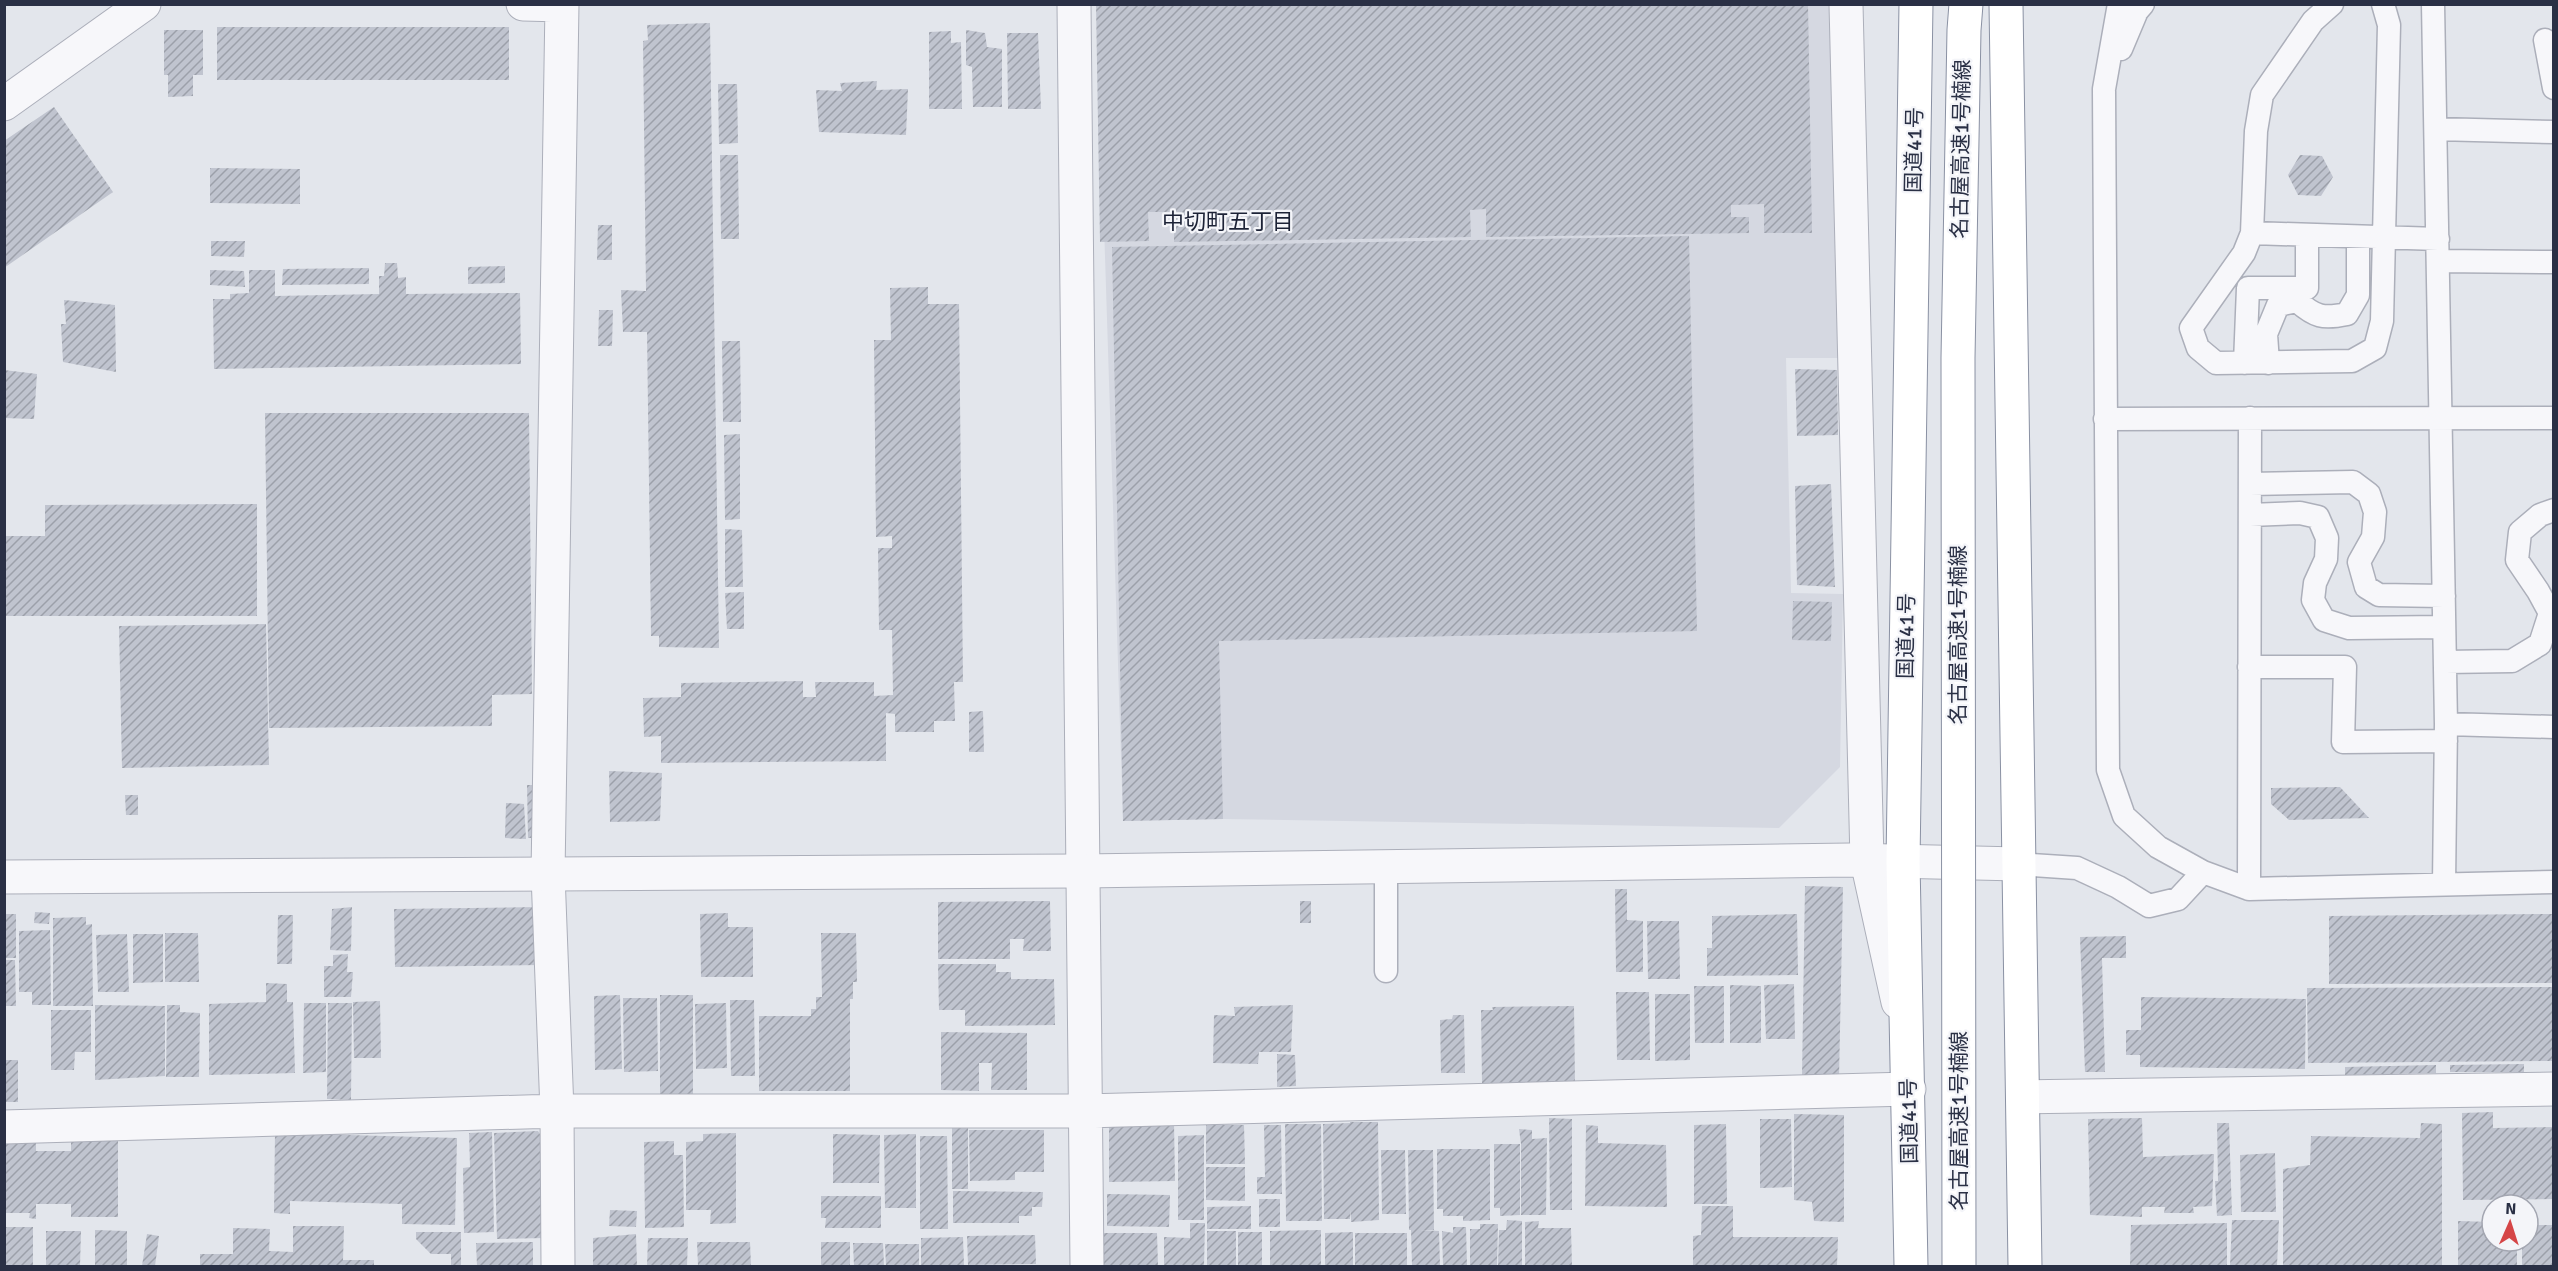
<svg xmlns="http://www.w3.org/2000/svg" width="2558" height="1271" font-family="Signika,'Noto Sans JP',sans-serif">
  <defs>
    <pattern id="building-hatch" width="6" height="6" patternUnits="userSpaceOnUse" patternTransform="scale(1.5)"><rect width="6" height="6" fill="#c0c4cf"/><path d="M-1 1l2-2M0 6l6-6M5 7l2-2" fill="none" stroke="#9ca0aa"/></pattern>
  </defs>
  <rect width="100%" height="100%" fill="#e3e6ec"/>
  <path fill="#d5d8e1" d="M1097 5H1839L1841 358H1786L1791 593 1843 594 1840 767 1779 828 1223 819 1123 821Z"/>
  <path fill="url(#building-hatch)" d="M1096 4H1808L1812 233H1764V204L1731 205V217H1749V233L1486 237V209L1470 210 1471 237 1174 242V212H1148L1149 241 1100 242Z
    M710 23 719 648 659 647V636H651L647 332H623L621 290 646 291 643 41 648 40 647 25Z
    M217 27H509V80H217Z
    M164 30H203V75H193V96L168 97V75H164Z
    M966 30 985 33 987 47 1002 49V107H973L972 67 966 65Z
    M951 31V43L961 42 962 109H929V32Z
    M1007 33H1038L1041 109H1008Z
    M877 81 876 90 908 89 906 135 819 132 816 90 842 91 840 83Z
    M718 84H737L738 143 719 144Z
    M54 107 113 192 4 268V141Z
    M720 155H738L739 239H721Z
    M2300 155 2322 156 2333 177 2321 196 2298 195 2288 175Z
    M210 168 300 169V204L210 203Z
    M598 225H612V260H597Z
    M1689 236 1697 631 1219 641 1223 819 1123 821 1112 247Z
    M211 241H245L244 257 211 256Z
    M385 263H397L398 278 406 277V294L520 293 521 364 214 369 213 299H230V294L249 293V270H275V296L379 294V276H384Z
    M505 266V283L468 284V267Z
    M369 268V284L282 285 283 269Z
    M210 270 244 271 245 287 210 285Z
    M928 287V304H959L963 682H954L955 721H934V732H895V714L886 713V761L661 763V736L644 737 643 698 681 697V683L803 681V697H816L815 682H874V696L893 695 892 630H879L878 548H892V536L876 537 874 340H891L890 288Z
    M64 300 115 305 116 372 63 362 61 324H66Z
    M599 310H613L612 346H598Z
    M722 341H740L741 422H723Z
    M1795 369 1837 370 1838 435 1797 436Z
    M4 370 37 374 34 419 4 418Z
    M265 413H529L532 694 492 695V726L269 728Z
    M740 434V519L725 520 724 435Z
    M1831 484 1835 587 1797 585 1795 486Z
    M257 504V616H4V536H45V505Z
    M725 529 742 530 743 587H725Z
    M744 592V629H727L725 593Z
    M1793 601 1832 602 1831 641 1792 640Z
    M266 624 269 765 122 768 119 626Z
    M983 711 984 752H969V712Z
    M609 771 662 773 660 821 610 822Z
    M527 785H537L538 838H528Z
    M2340 787 2369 818 2289 820 2271 804V788Z
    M125 795H138V815H126Z
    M506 803 524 804 526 839 505 838Z
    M1805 886 1843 887 1839 1078 1802 1077Z
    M1615 889H1627V920L1643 921V972H1616Z
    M1050 901 1051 951H1023L1024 939H1010V959H938V902Z
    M1300 901H1311V923H1300Z
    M352 907 351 951 330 950 332 909Z
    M538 907 539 965 395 967 394 909Z
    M35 912 50 913 49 924 34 923Z
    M728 913V927H753V977H701L700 914Z
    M4 914H16V958H4Z
    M1797 914 1798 975 1707 976V948H1712V916Z
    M2554 914V983L2329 984V916Z
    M278 915H293L292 964H277Z
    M86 917V925L92 924 93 1006H53V918Z
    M1647 921H1679L1680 979H1648Z
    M50 930 51 1005H32V992H19V931Z
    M165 933H198L199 982H165Z
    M821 933H856L857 982H853V999H850V1091H759V1016H811V1009H816V997H822Z
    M127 934 129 992H98L96 935Z
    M133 934H163V982L133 983Z
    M2126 936V958H2102L2105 1072H2085L2080 937Z
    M348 954 347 972H353L351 997H324V966H333V955Z
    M4 960H15L16 1006H4Z
    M938 964H996V972H1011V979H1054L1055 1025 965 1026V1010H939Z
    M266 983 287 984V1002H293L295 1073 209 1075V1004L266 1002Z
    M1794 984 1795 1039H1766L1764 985Z
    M1730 985 1761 986V1043H1730Z
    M1694 986H1724V1043H1695Z
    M2554 987V1061L2308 1063 2307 988Z
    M1616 992H1649L1650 1060H1617Z
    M1655 994H1690V1060L1655 1061Z
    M620 995 622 1069 595 1070 594 996Z
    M660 995H693V1094H660Z
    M2141 997 2306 999 2305 1069 2140 1067V1055H2126V1030H2141Z
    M623 998H657L658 1071 624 1072Z
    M730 1000H754L755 1076H731Z
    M380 1001 381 1058H354L353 1002Z
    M304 1003H326V1072L303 1073Z
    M328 1003H352L351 1100 327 1099Z
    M726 1003 727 1068 696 1069 695 1004Z
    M95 1005 165 1006V1076L95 1080Z
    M167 1005H180V1012L200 1013 199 1077H166Z
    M1293 1005 1291 1052H1259L1258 1064 1213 1063 1214 1015 1235 1016 1234 1007Z
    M1574 1006 1575 1082 1482 1083 1481 1010H1493L1492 1007Z
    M51 1010H91V1052H75L74 1070H51Z
    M1453 1015H1464L1465 1073H1441L1440 1020 1452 1019Z
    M941 1032 1027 1033V1090H991L992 1063H979V1091L941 1090Z
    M1277 1054 1295 1055 1296 1086 1277 1087Z
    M4 1060H18V1102H4Z
    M2524 1064V1072H2450V1065Z
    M2436 1065V1073L2345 1075V1067Z
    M2493 1112V1128L2554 1127V1199L2463 1200 2462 1113Z
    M1794 1114 1844 1115V1222L1814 1221 1812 1202 1794 1200Z
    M1549 1118 1572 1119V1210H1550Z
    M2142 1118 2143 1157 2214 1154 2212 1206 2193 1207 2194 1213H2164L2165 1207H2142V1217L2090 1215 2088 1119Z
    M1760 1119H1791L1792 1187 1760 1188Z
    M1350 1122H1378L1379 1220 1351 1222V1210L1350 1219H1324L1323 1124 1350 1123Z
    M1174 1123 1175 1181 1109 1182V1125Z
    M2217 1123H2229L2232 1215 2217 1216 2215 1181H2218Z
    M2421 1123 2442 1124V1266H2283V1169L2310 1165 2311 1136 2420 1138Z
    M1285 1124H1321L1322 1221H1286Z
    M1726 1124 1727 1204H1694V1125Z
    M1206 1125H1244L1245 1164H1206Z
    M1264 1125H1281L1282 1194H1257V1177H1265Z
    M1586 1125 1598 1126V1143L1666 1145 1667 1207 1585 1206Z
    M952 1126H968V1189H952Z
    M1519 1129 1532 1130V1139L1547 1138 1546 1215H1521V1144Z
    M969 1130H1044V1172H1015V1180L970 1181Z
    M538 1131 543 1139 546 1238 497 1239 494 1133Z
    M492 1132 494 1232 464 1233 463 1168 470 1167 469 1133Z
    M275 1133 457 1138 455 1225 402 1224V1204L290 1201V1214L274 1213Z
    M736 1133V1223L710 1224 711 1210H686V1142L703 1141V1134Z
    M833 1134 880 1135 879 1183H833Z
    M916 1134V1208H885L884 1135Z
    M1204 1135V1220H1178V1136Z
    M920 1136H947L948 1229H920Z
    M71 1138H118V1217H71V1204H36V1219L29 1218 30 1213H4V1141H36V1151H71Z
    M674 1141V1155H683L684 1227 645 1228 644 1142Z
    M1494 1144H1520V1215L1500 1216V1208H1494Z
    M1437 1149H1490V1220L1463 1221V1216H1443V1209H1437Z
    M1381 1150H1405L1406 1214H1382Z
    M1408 1150H1433L1434 1230H1420L1439 1231 1440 1266H1412L1411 1230H1409Z
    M2275 1153 2276 1212H2241L2240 1155Z
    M1206 1167H1245V1201L1206 1200Z
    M953 1191 1043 1192 1042 1207H1032V1216H1019V1223H953Z
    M1107 1194 1170 1195 1169 1227 1107 1226Z
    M821 1196H881V1228H825L826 1218H821Z
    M1259 1199H1280V1227H1259Z
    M1251 1206V1229H1207V1207Z
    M1702 1206H1733V1237H1838L1837 1266H1693V1236L1701 1235Z
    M610 1210 637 1211 636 1227 609 1226Z
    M1507 1220 1522 1221V1266H1498L1499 1230H1506Z
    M2232 1220H2279L2277 1266H2230Z
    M1539 1221 1538 1228H1571L1572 1266H1525V1222Z
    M2458 1221 2492 1222V1241H2517V1266H2458Z
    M1190 1223H1205L1204 1266H1164V1237L1190 1238Z
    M2227 1223V1266H2130L2131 1225Z
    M1480 1224H1498L1497 1266H1470V1229H1480Z
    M2528 1225H2553L2552 1266H2522V1241H2528Z
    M293 1226H344L343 1260H374V1266H200V1254H233V1228L270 1229 269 1251 293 1252Z
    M4 1227H33V1266H4Z
    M1453 1227H1466L1467 1266H1443L1442 1231 1453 1233Z
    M95 1230 127 1231V1266H95Z
    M1321 1230V1266H1270V1231Z
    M46 1231H81L80 1266H46Z
    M1207 1231H1236V1266H1207Z
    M416 1232H461V1266H451V1254H431L416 1239Z
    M1238 1232H1262V1266H1238Z
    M1353 1232V1266H1325V1233Z
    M1103 1233H1157L1158 1266H1103Z
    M1355 1233H1407V1266H1355Z
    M147 1234 159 1236 155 1266H142Z
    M636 1234 637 1266H593V1238Z
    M1035 1235 1036 1264 968 1265 967 1236Z
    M963 1237 964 1266H921V1238Z
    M648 1238H688L687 1266H647Z
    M533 1242V1266H477L476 1243Z
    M697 1242H750L751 1266H698Z
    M821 1242H850V1266H821Z
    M853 1243H883L884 1266H854Z
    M885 1244H919V1266H886Z"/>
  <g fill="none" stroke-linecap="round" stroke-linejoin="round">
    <g stroke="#acafba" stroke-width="25">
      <path id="service" d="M2119 4 2104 89 2108 770 2124 816 2158 847 2203 872 2249 889 2554 882
        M2332 4 2313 21 2262 95 2256 131 2252 233 2244 253 2191 328 2198 348 2216 363 2352 361 2375 348 2382 321 2389 25 2383 4
        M2433 4 2446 724 2444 884
        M2545 40 2554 88
        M2121 49 2137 11 2143 4
        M2436 129 2554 132
        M2252 233 2438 239
        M2438 261 2554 262
        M2245 363 2248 288H2307V235
        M2268 363 2266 334 2278 305 2297 301C2315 317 2323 319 2347 314L2358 295V237
        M2105 419 2554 418
        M2250 484 2353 482 2369 494 2375 512 2373 537 2359 562 2366 587 2379 595 2444 596
        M2250 515 2300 513 2318 517 2327 538 2326 559 2315 583 2313 600 2324 620 2349 628 2444 627
        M2445 662 2512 661 2540 644 2550 613 2538 591 2517 560 2520 532 2540 515 2554 510
        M2249 667H2345L2343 742 2446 741
        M2446 724 2554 727
        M2018 864 2077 868 2118 887 2149 906 2178 899 2203 872
        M1386 866V971
        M2249 889 2250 418"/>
    </g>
    <g stroke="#acafba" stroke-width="35">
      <path id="minor" d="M523 4 562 5
        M1074 4 1087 1266
        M1846 4 1867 861 1898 1002
        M4 104 144 4
        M2023 1097 2554 1089
        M4 1127 557 1111H1085L1909 1089
        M558 1266 557 1111 548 874 562 4"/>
    </g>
    <g stroke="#acafba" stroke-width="35">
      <path id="tertiary" d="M4 877 1083 871 1850 860 2018 864"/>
    </g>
    <g stroke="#8a91a3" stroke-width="35">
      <path id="trunk" d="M2006 4 2025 1266
        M1911 1266 1903 862 1916 4"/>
    </g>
    <use href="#service" stroke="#f7f7fa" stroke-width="22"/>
    <use href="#minor" stroke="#f7f7fa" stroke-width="33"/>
    <use href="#tertiary" stroke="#f7f7fa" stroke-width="33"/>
    <use href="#trunk" stroke="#fff" stroke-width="33"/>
    <g stroke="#8a91a3" stroke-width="35" stroke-linecap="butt">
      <path id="motorway-bridge" d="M1959 1266 1958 358 1964 30 1966 4"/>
    </g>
    <use href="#motorway-bridge" stroke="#fff" stroke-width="33"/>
  </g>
  <g text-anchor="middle" stroke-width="4.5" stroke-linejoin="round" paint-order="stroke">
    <g font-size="21" fill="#2a3045" stroke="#f4f5f9">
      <text transform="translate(1961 149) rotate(-89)" y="7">名古屋高速1号楠線</text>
      <text transform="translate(1914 150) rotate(-89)" y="7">国道41号</text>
      <text transform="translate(1958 635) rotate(-90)" y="7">名古屋高速1号楠線</text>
      <text transform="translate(1906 636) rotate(-89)" y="7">国道41号</text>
      <text transform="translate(1909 1121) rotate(-91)" y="7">国道41号</text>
      <text transform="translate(1959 1121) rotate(-90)" y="7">名古屋高速1号楠線</text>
    </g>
    <g font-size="22" fill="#1c2236" stroke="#f4f5f9">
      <text x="1228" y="229">中切町五丁目</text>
    </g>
  </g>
  <rect width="2558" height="1271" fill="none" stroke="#2a3045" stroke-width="12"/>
  <g transform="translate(2510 1223) rotate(3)"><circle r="28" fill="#f4f5f9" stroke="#a3a6b1" stroke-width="1.5"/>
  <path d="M0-4.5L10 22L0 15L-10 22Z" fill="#d54547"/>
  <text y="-9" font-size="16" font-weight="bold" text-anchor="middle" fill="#2a3045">N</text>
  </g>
</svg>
